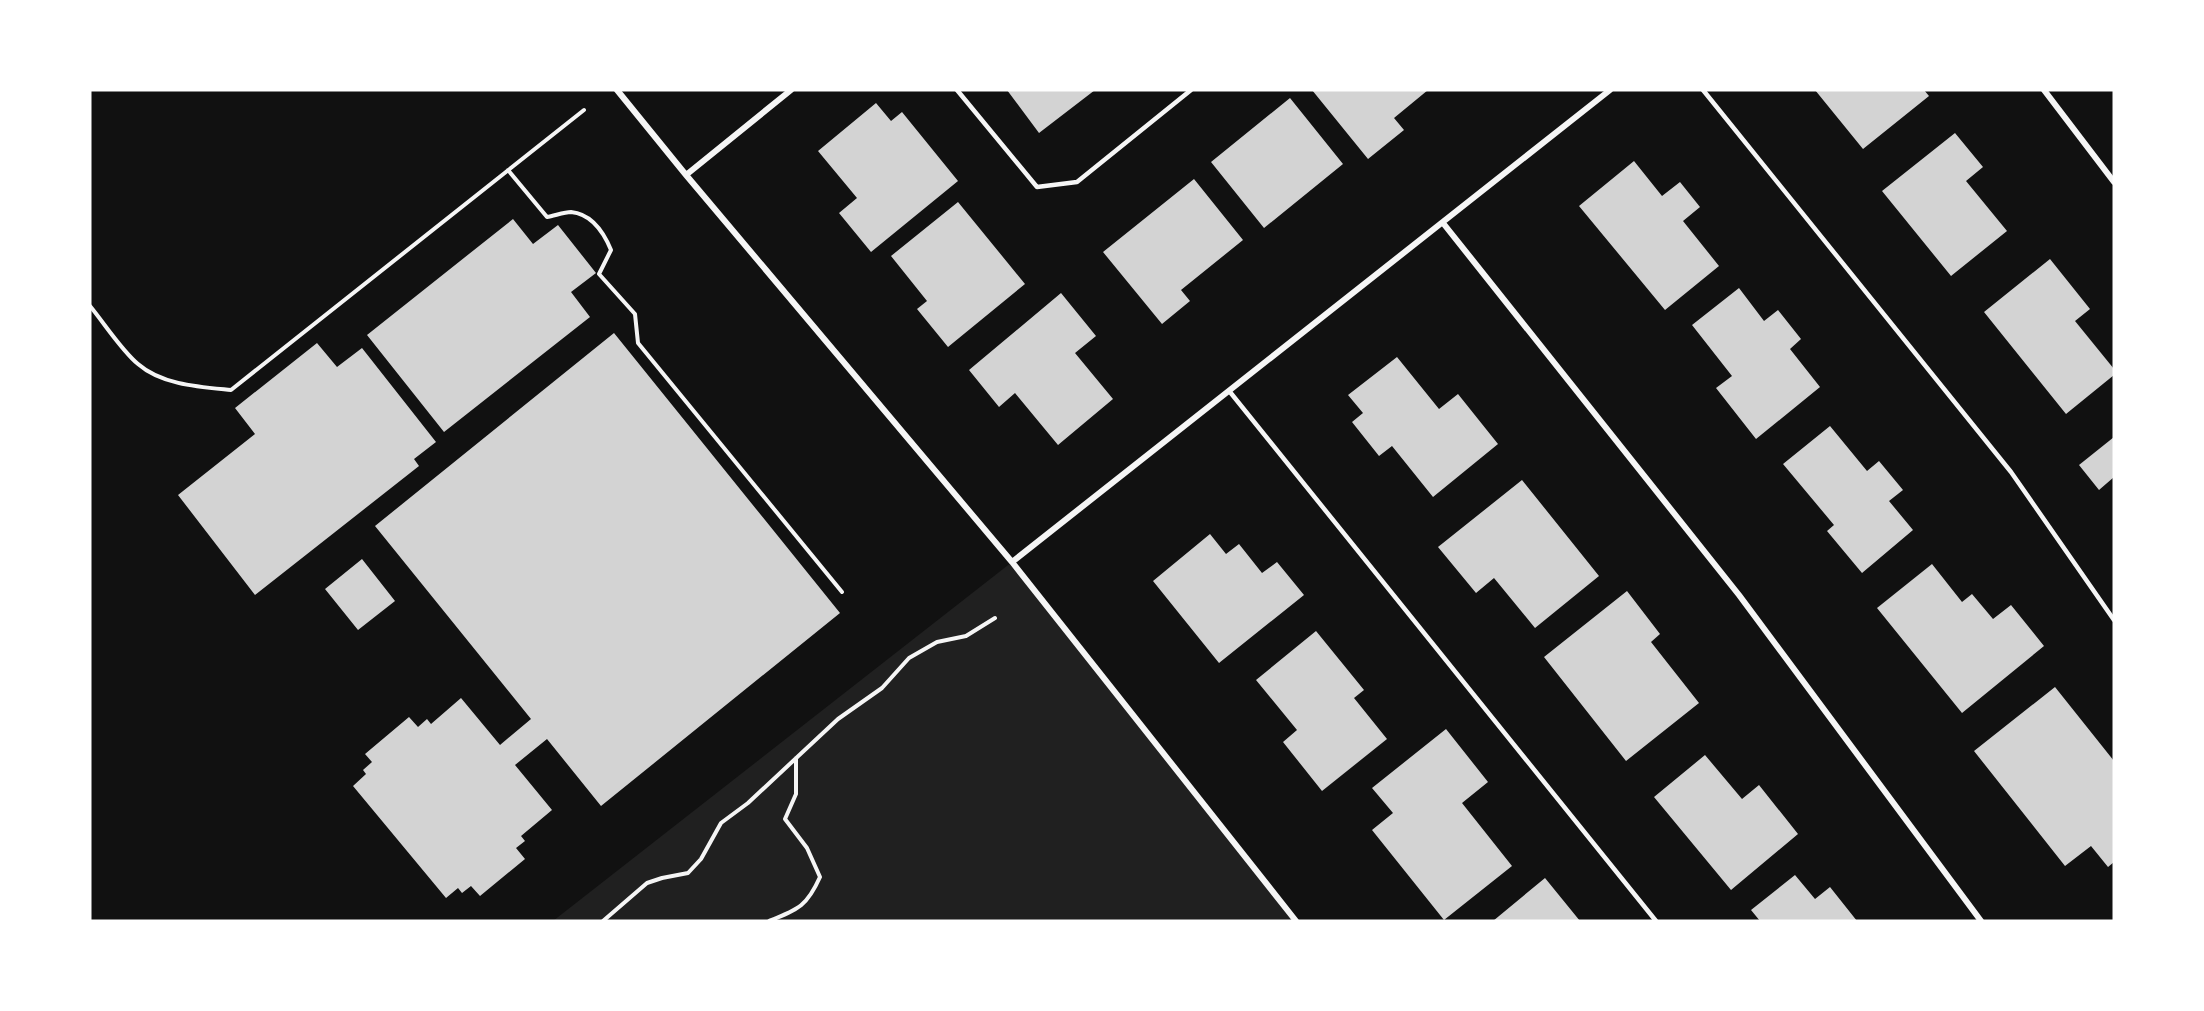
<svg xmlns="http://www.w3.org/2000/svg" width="2204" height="1011" font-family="Literata,serif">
  <rect width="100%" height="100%" fill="#111"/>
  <path fill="#202020" d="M1012 562 1295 919 1292 921H553Z"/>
  <path fill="#d3d3d3" d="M1007 90H1095L1039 133Z
    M1312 90H1428L1394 118 1404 130 1368 159Z
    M1815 90H1924L1929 96 1863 149Z
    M1290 98 1343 164 1264 228 1211 162Z
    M876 103 891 121 902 112 958 181 871 252 839 213 857 198 818 151Z
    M1955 133 1983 167 1966 181 2007 231 1951 276 1882 191Z
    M1634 161 1662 196 1680 182 1700 207 1683 221 1719 266 1665 310 1579 206Z
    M1194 179 1243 240 1181 290 1190 301 1162 324 1103 252Z
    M958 202 1025 284 948 347 917 309 927 301 891 256Z
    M513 219 533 244 558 225 596 273 571 292 590 317 444 432 367 335Z
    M2050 259 2090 309 2075 321 2114 369V375L2066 414 1984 312Z
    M1739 288 1764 321 1778 310 1801 339 1790 349 1820 387 1756 439 1716 388 1732 376 1692 325Z
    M1061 293 1096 336 1075 353 1113 399 1058 445 1015 393 999 407 969 370Z
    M614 333 840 613 601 806 547 739 515 765 552 810 521 836 525 841 516 848 525 859 480 896 471 886 462 893 458 888 446 898 353 786 366 774 363 770 372 762 365 754 409 717 418 727 427 719 431 724 461 698 500 745 531 719 375 526Z
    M317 343 337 367 362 348 436 442 414 459 419 466 255 595 178 495 255 434 235 408Z
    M1397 357 1439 409 1458 394 1498 444 1433 497 1392 446 1379 456 1352 422 1363 413 1348 395Z
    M1830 426 1867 471 1879 461 1903 490 1889 501 1913 530 1862 573 1827 531 1834 525 1783 464Z
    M2114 437V477L2099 490 2079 465Z
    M1522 480 1599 576 1535 628 1494 578 1476 593 1438 547Z
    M1210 534 1226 554 1239 544 1262 573 1277 562 1304 595 1219 663 1153 581Z
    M362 559 395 601 358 630 325 589Z
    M1932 564 1962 602 1972 594 1993 619 2011 605 2044 646 1962 713 1877 608Z
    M1627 591 1660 634 1651 642 1699 703 1626 761 1544 657Z
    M1316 631 1364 690 1354 698 1387 739 1322 791 1283 742 1297 730 1256 680Z
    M2055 687 2114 761V862L2108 867 2091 846 2065 866 1974 751Z
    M1446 729 1488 782 1462 803 1512 866 1444 920 1372 830 1393 813 1372 788Z
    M1705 755 1742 799 1759 785 1798 834 1731 890 1654 797Z
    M1795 875 1815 899 1830 887 1857 921H1760L1751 910Z
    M1545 878 1580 921H1493Z"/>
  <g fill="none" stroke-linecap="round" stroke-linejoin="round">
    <path stroke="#f5f5f5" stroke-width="4" d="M508 170 547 217C554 216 564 212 571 212 592 214 604 233 611 250L599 274 635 314 638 343 842 592
      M90 306C104 323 122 351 138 364 162 385 200 387 231 390L584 110
      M603 921 647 883 662 878 688 873 701 859 721 823 748 803 838 719 882 688 909 658 937 642 966 636 995 618
      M769 921C799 909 807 906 820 877L807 848 785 819 796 794V758"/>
    <path stroke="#f5f5f5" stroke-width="4.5" d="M957 90 1037 187 1077 182 1191 90
      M1703 90 2011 472 2114 620
      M1230 392 1656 921"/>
    <path stroke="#f5f5f5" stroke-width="6" d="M617 90 686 175 1012 562 1296 921
      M2044 90 2114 182
      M686 175 791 90
      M1443 223 1739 595 1981 921
      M1012 562 1610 90"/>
  </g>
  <rect width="2204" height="1011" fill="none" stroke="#ffffff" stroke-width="183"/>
</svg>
